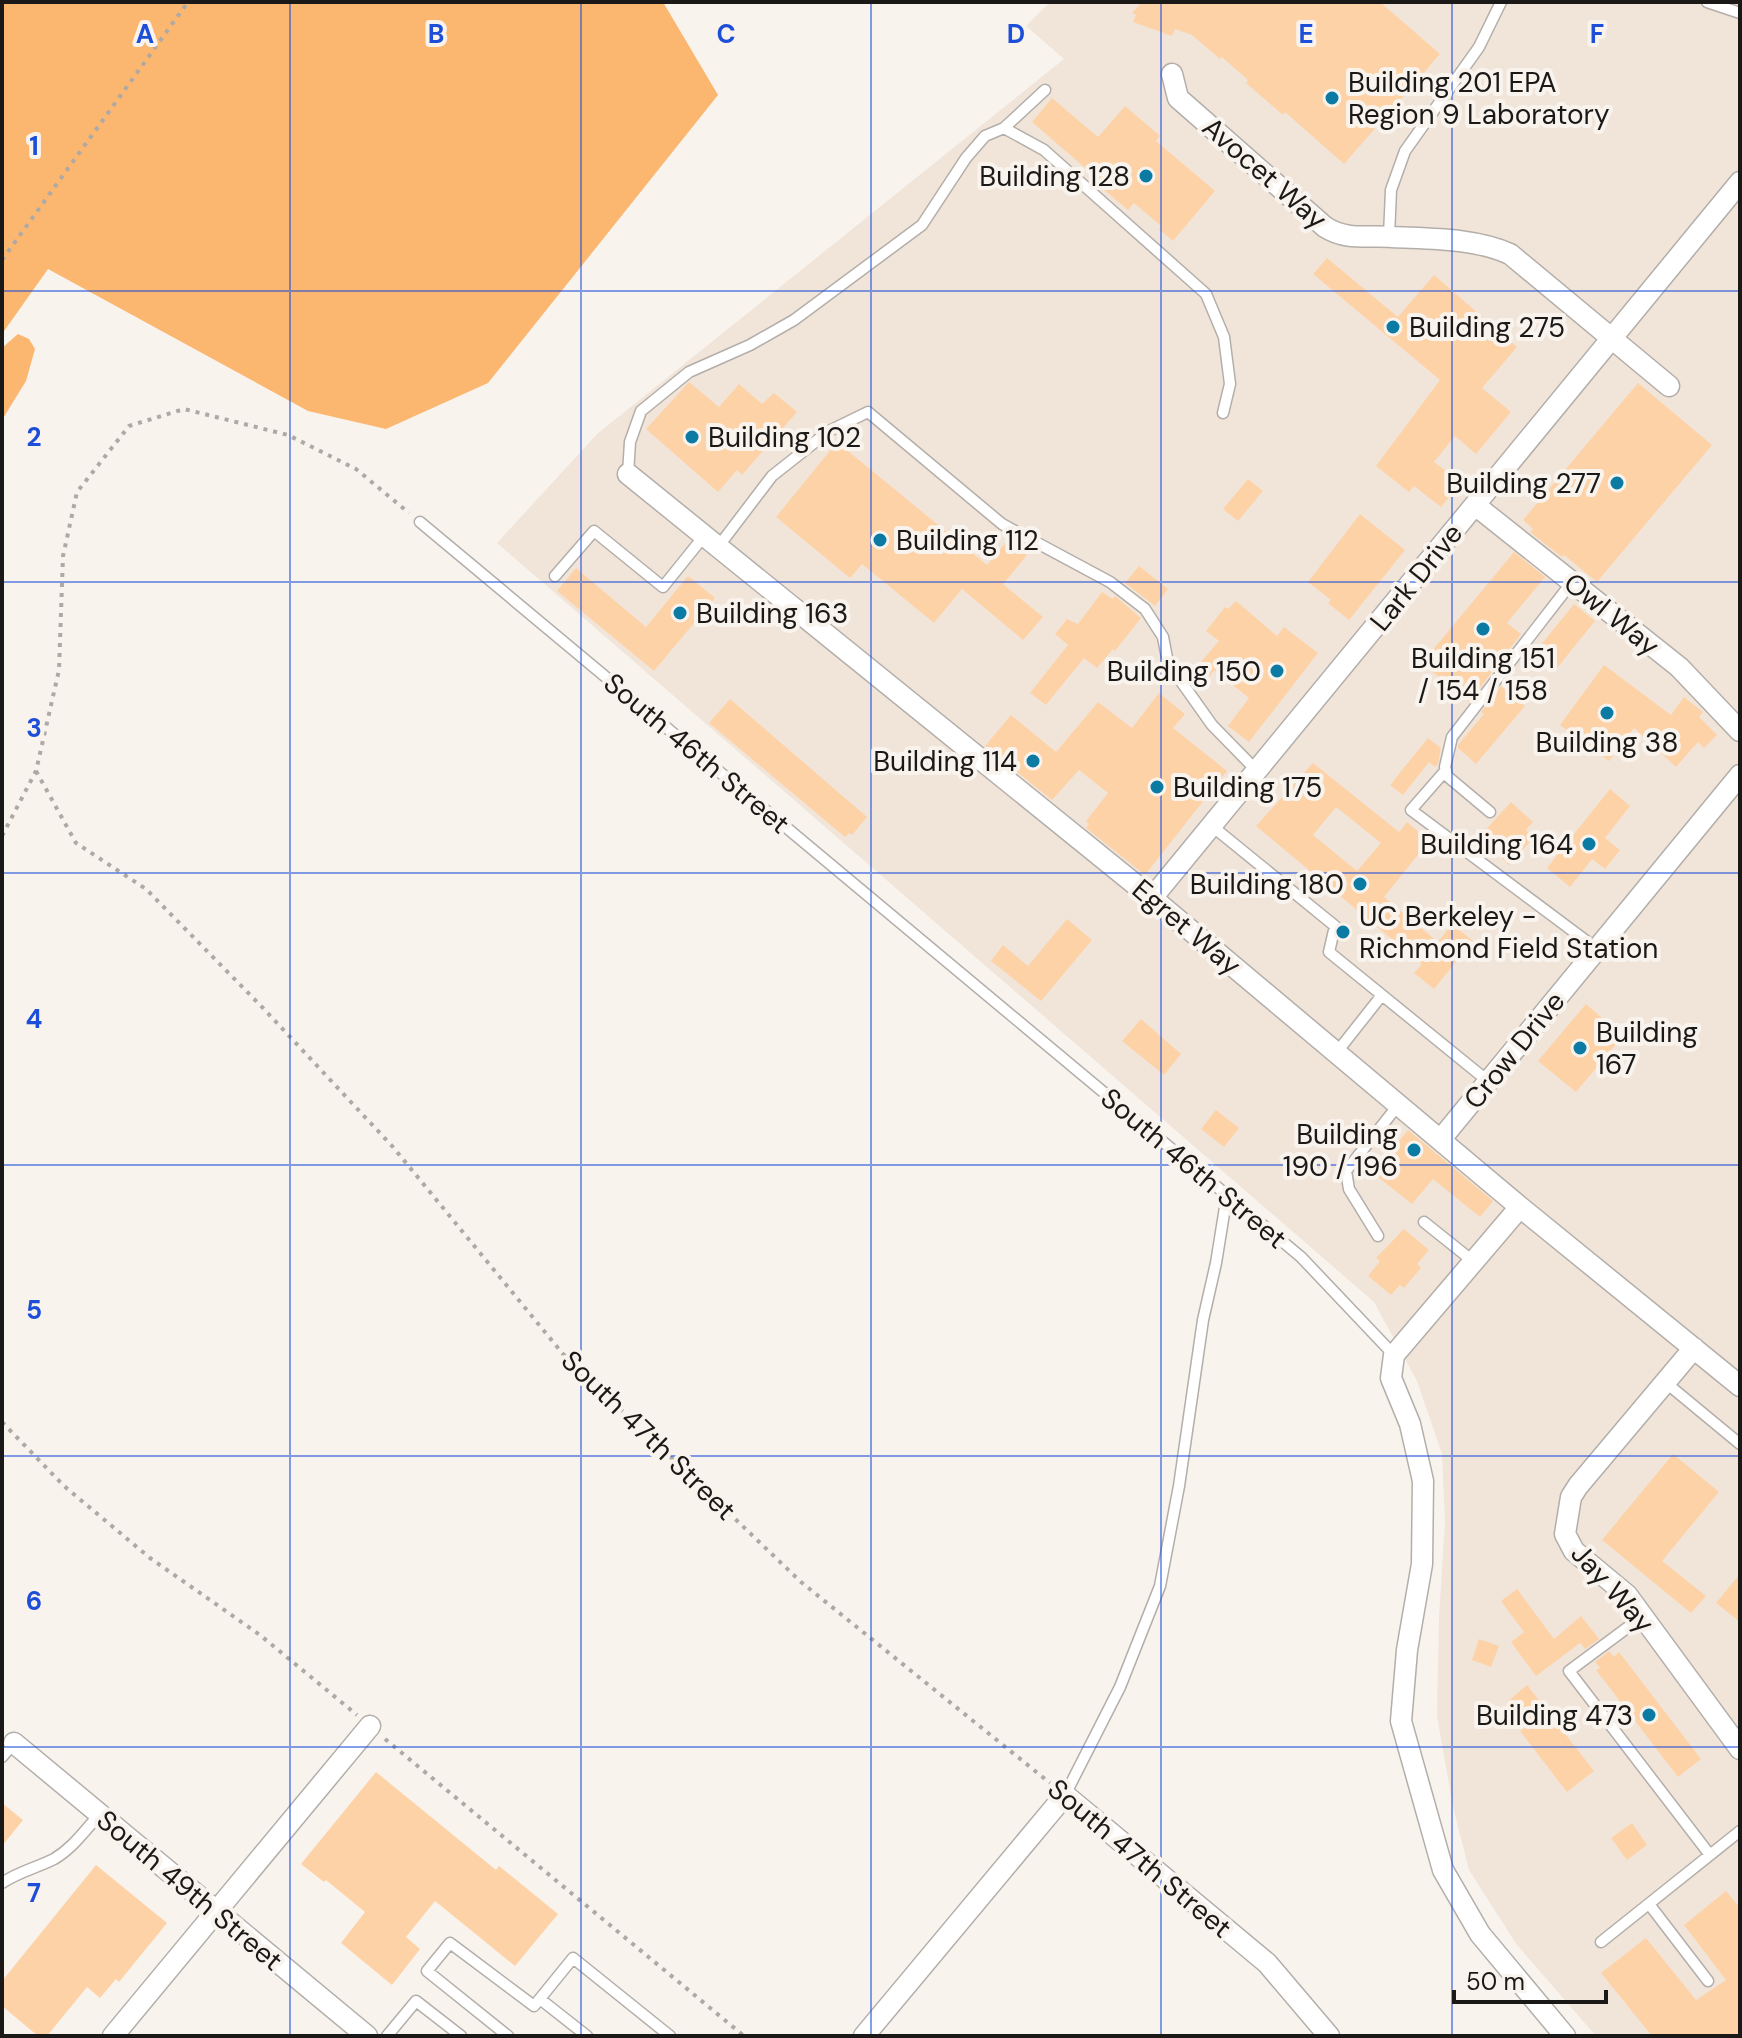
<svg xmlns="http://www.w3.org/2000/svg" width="1742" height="2038" font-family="'DM Sans',sans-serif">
  <rect width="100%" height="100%" fill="#f9f3ee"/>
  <path fill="#f1e5da" d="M1050 2H1740V2036H1596L1517 1945 1469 1870 1453 1807 1437 1716 1439 1617 1445 1522 1442 1454 1417 1381 1374 1302 497 543 597 434 1064 59 1026 26Z"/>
  <path fill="#fbb66f" d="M2 2H663L718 95 488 383 386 429 308 411 48 269 2 334Z
    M18 334 29 339 35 349 26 381 2 420V348Z"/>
  <path fill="#fed2a7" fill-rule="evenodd" d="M1142 2H1380L1440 54 1344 164 1285 112 1283 115 1246 83 1248 80 1222 57 1220 59 1192 35 1175 29 1172 36 1133 22 1136 15 1132 13Z
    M1052 98 1098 137 1125 106 1160 136 1156 141 1215 191 1173 241 1159 229 1161 226 1134 203 1128 210 1103 189 1106 186 1032 122Z
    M1327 258 1398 317 1434 275 1517 347 1482 388 1511 412 1476 454 1455 436 1434 462 1461 482 1441 507 1414 486 1409 492 1376 466 1440 380 1313 274Z
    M689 382 719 407 739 384 762 404 774 393 797 412 742 475 737 470 718 492 646 429Z
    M1638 383 1712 445 1597 582 1564 555 1562 557 1530 532 1533 529 1523 520Z
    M837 442 987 565 1008 540 1027 555 1003 584 1043 617 1023 640 962 589 934 623 862 564 850 578 776 517Z
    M1248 479 1263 491 1238 521 1223 509Z
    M1360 514 1405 550 1349 620 1328 603 1331 600 1308 582Z
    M1514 552 1545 577 1507 623 1521 634 1469 702 1422 663Z
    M1139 566 1168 589 1155 606 1125 583Z
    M576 568 646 627 688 576 715 598 654 671 557 591Z
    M1102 592 1113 599 1115 596 1141 618 1115 651 1113 649 1097 668 1084 658 1046 705 1030 693 1068 645 1055 634 1067 619 1078 624Z
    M1236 601 1277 636 1284 627 1318 653 1249 742 1228 726 1249 698 1214 670 1207 680 1194 670 1219 641 1206 631 1225 607 1228 609Z
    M1574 604 1595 621 1557 668 1536 651Z
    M1604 665 1671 715 1684 697 1703 712 1699 717 1717 735 1704 748 1698 742 1676 767 1634 728 1609 761 1560 725Z
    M1501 686 1525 706 1476 764 1458 748V745L1484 714 1481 712Z
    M1159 693 1185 714 1173 728 1227 771 1145 875 1086 828 1089 824 1086 821 1108 793 1079 770 1052 800 985 746 1011 715 1056 752 1098 702 1132 728Z
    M730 699 867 817 852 835 849 833 845 837 709 723Z
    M1428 738 1441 748 1438 764 1435 767 1429 762 1403 795 1390 785Z
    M1313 763 1399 832 1407 822 1429 841 1384 897 1438 942 1452 924 1473 941 1434 989 1414 973 1422 964 1256 826ZM1336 807 1381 843 1357 871 1313 835Z
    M1610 789 1630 806 1605 838 1620 850 1605 869 1592 859 1570 887 1547 868Z
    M1511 802 1533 822 1526 830 1534 837 1509 865 1479 837Z
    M1067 919 1092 940 1041 1001 991 961 1003 945 1028 966Z
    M1586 1004 1623 1036 1576 1092 1538 1061Z
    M1141 1019 1181 1054 1164 1075 1122 1041Z
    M1216 1110 1239 1128 1224 1147 1201 1129Z
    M1408 1130 1493 1201 1480 1217 1433 1179 1412 1204 1373 1173Z
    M1404 1229 1429 1250 1417 1264 1421 1268 1404 1288 1400 1285 1391 1295 1368 1276 1380 1261 1376 1258Z
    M1673 1454 1719 1492 1662 1561 1706 1596 1691 1613 1602 1540Z
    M1740 1574V1622L1716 1603Z
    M1517 1589 1554 1639 1581 1616 1599 1639 1585 1649 1580 1643 1536 1676 1511 1642 1524 1632 1501 1601Z
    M1479 1639 1499 1646 1491 1667 1472 1660Z
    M1609 1651 1614 1657 1619 1652 1701 1759 1678 1777 1596 1670 1600 1668 1595 1662Z
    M1527 1685 1594 1771 1567 1792 1520 1731 1527 1726 1507 1702Z
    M376 1772 496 1870 499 1866 558 1914 515 1966 435 1901 406 1937 420 1949 392 1985 341 1943 365 1912 326 1880 324 1882 301 1864Z
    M2 1803 23 1820 2 1846Z
    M1632 1823 1647 1845 1627 1860 1611 1838Z
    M96 1865 167 1923 119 1982 116 1979 100 1998 87 1987 47 2036H38L2 2006V1981Z
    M1726 1891 1740 1908V2036H1652L1601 1973 1646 1938 1696 2000 1726 1980 1684 1925Z"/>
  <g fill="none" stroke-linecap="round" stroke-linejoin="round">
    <g stroke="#b3aea9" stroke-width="13">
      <path id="lane" d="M1707 2 1740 13
        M1004 128 1044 150 1206 294 1224 337 1230 384 1223 413
        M1389 236 1391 190 1405 151 1479 47 1501 2
        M628 474 630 442 641 411 689 372 750 345 794 320 922 225 966 158 985 136 1004 128 1045 90
        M420 522 1301 1257 1394 1355
        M718 547 772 476 829 431 868 412 1002 524 1110 582 1145 609 1163 637 1168 663 1212 725 1257 771
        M555 576 594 531 663 587 704 536
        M1446 770 1411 810 1597 949
        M1490 812 1447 776 1445 767 1452 737 1572 582
        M1212 826 1335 926 1329 952 1489 1082
        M1337 1052 1382 995
        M1424 1222 1474 1262
        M1378 1236 1349 1189 1346 1171 1399 1104
        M1665 1382 1740 1444
        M1643 1616 1569 1671 1710 1855
        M2 1757 14 1743
        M1065 1795 1120 1687 1160 1586 1179 1486 1203 1320 1216 1263 1227 1195
        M2 1883C18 1872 36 1868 54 1859 73 1848 85 1830 100 1814
        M1649 1904 1708 1981
        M1601 1942 1740 1831
        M540 1999 587 2036
        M387 2036 416 2001 461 2036
        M508 2036 427 1971 450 1943 534 2006 573 1958 670 2036"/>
    </g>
    <g stroke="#b3aea9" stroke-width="23">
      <path id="street" d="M1172 74 1178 98 1325 227C1347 241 1368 235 1392 237 1430 239 1475 238 1510 254L1669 386
        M628 474 1152 898 1520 1207 1740 1386
        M1475 505 1679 667 1740 731
        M1152 898 1740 182
        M1441 1139 1740 775
        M1520 1207 1394 1355 1391 1378 1410 1424 1423 1481 1422 1564 1407 1650 1401 1721 1443 1870 1480 1934 1565 2036
        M1694 1348 1578 1486 1571 1497 1565 1534 1574 1551 1627 1595 1740 1749
        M14 1743 367 2036
        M113 2036 370 1726
        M864 2036 1065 1795 1267 1963 1329 2036"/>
    </g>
    <path stroke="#aea9a5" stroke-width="4" stroke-dasharray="4 6" stroke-linecap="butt" d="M2 260 188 2
      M36 771 76 843 146 889 263 1008 393 1147 563 1354 801 1582 1050 1783
      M2 836 36 771 59 670 63 556 77 492 129 426 184 409 288 435 356 469 409 513
      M2 1422 64 1486 150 1558 260 1635 357 1715
      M385 1739 744 2036"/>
    <use href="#lane" stroke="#fff" stroke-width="10"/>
    <use href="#street" stroke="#fff" stroke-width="20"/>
  </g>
  <path fill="none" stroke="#1d4ed8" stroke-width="2" stroke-opacity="0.55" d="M290 2V2036M581 2V2036M871 2V2036M1161 2V2036M1452 2V2036M2 291H1740M2 582H1740M2 873H1740M2 1165H1740M2 1456H1740M2 1747H1740"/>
  <g fill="#0b7ba4" stroke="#f9f3ee" stroke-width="3">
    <circle cx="1332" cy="98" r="8"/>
    <circle cx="1146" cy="176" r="8"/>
    <circle cx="1393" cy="327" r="8"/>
    <circle cx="692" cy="437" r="8"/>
    <circle cx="1617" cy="483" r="8"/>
    <circle cx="880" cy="540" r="8"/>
    <circle cx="680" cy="613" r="8"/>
    <circle cx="1483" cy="629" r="8"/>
    <circle cx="1277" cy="671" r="8"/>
    <circle cx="1607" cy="713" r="8"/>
    <circle cx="1033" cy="761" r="8"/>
    <circle cx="1157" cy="787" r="8"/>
    <circle cx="1589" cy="844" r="8"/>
    <circle cx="1360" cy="884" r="8"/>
    <circle cx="1343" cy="932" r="8"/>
    <circle cx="1580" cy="1048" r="8"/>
    <circle cx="1414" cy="1150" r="8"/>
    <circle cx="1649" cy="1715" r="8"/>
  </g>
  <g text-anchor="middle" stroke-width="8" stroke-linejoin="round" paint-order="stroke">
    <g font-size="28" fill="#1b1917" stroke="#f9f3ee" text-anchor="start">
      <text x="1348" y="92">Building 201 EPA<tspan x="1348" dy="32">Region 9 Laboratory</tspan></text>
      <text x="1130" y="186" text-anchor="end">Building 128</text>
      <text x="1409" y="337">Building 275</text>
      <text x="708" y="447">Building 102</text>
      <text x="1601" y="493" text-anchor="end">Building 277</text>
      <text x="896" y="550">Building 112</text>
      <text x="696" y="623">Building 163</text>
      <text x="1483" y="668" text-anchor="middle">Building 151<tspan x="1483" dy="32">/ 154 / 158</tspan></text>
      <text x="1261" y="681" text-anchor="end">Building 150</text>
      <text x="1607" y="752" text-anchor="middle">Building 38</text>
      <text x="1017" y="771" text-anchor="end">Building 114</text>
      <text x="1173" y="797">Building 175</text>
      <text x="1573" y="854" text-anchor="end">Building 164</text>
      <text x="1344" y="894" text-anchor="end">Building 180</text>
      <text x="1359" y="926">UC Berkeley -<tspan x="1359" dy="32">Richmond Field Station</tspan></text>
      <text x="1596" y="1042">Building<tspan x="1596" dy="32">167</tspan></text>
      <text x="1398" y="1144" text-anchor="end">Building<tspan x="1398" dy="32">190 / 196</tspan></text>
      <text x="1633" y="1725" text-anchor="end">Building 473</text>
    </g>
    <g font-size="28" fill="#1b1917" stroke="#f9f3ee">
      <text transform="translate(1265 173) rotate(41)" y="10">Avocet Way</text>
      <text transform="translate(1416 577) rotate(-51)" y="10">Lark Drive</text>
      <text transform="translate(1612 614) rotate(39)" y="10">Owl Way</text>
      <text transform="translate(697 753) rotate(40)" y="10">South 46th Street</text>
      <text transform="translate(1187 927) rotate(40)" y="10">Egret Way</text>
      <text transform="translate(1514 1050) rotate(-51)" y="10">Crow Drive</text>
      <text transform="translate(1194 1168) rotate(40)" y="10">South 46th Street</text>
      <text transform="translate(649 1435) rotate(44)" y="10">South 47th Street</text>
      <text transform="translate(1613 1588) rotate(48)" y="10">Jay Way</text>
      <text transform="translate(1140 1858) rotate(40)" y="10">South 47th Street</text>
      <text transform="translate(190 1890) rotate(40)" y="10">South 49th Street</text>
    </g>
  </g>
  <g font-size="26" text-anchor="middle" font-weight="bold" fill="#1d4ed8" stroke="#f9f3ee" stroke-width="8" stroke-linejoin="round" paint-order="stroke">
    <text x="145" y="43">A</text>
    <text x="436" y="43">B</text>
    <text x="726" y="43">C</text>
    <text x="1016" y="43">D</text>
    <text x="1306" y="43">E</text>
    <text x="1597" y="43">F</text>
    <text x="34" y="155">1</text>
    <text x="34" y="446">2</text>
    <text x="34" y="737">3</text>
    <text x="34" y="1028">4</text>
    <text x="34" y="1319">5</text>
    <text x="34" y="1610">6</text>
    <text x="34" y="1902">7</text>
  </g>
  <rect width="1742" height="2038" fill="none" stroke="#1b1917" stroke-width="8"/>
  <path d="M1454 1990v12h152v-12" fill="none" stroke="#1b1917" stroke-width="4"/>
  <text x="1466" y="1990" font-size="24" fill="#1b1917" stroke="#f9f3ee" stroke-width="6" paint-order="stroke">50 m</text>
</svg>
